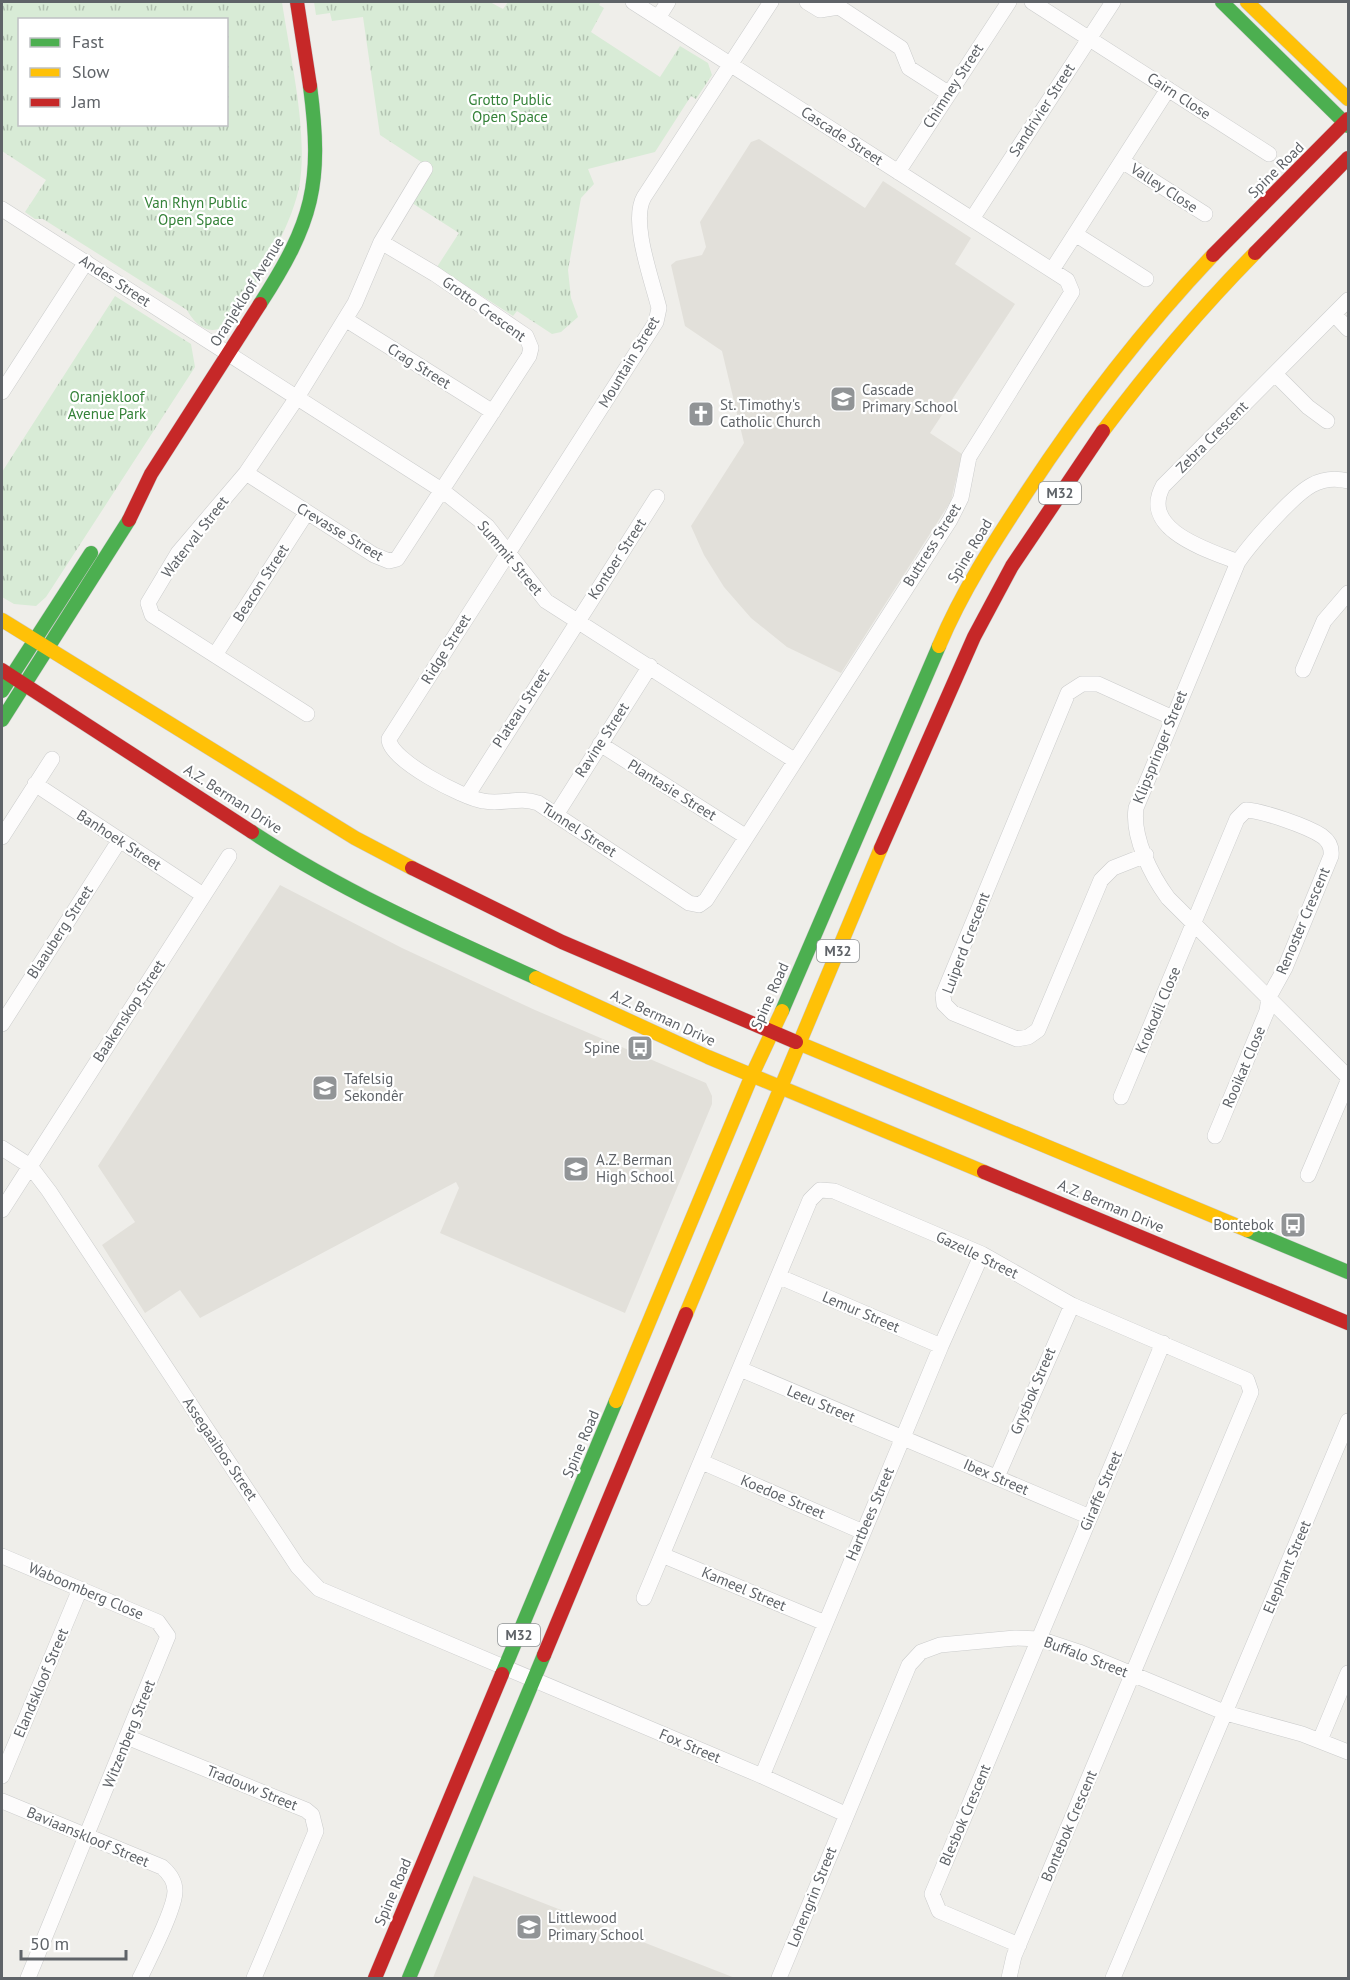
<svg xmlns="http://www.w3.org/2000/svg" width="1350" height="1980" font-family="'PT Sans',sans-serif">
  <defs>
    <pattern id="grass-tufts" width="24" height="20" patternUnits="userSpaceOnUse" patternTransform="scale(1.5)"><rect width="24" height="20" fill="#d8ebd6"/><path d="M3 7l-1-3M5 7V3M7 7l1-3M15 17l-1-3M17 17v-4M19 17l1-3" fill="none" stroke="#b2c2b1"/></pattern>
  </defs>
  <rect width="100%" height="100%" fill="#efeeea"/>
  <path fill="#e2e0da" d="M759 139 865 208 883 181 971 238 955 264 1015 304 930 433 962 454 951 501 841 673 787 647 751 618 724 587 704 555 691 526 744 443 722 351 685 326 671 265 676 261 702 255 706 247 700 222 751 142Z
    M280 885 402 948 535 1010 706 1083 712 1096V1104L625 1313 440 1233 459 1188 456 1182 200 1318 180 1290 145 1313 102 1245 135 1222 98 1166Z
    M474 1875V1876L735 1978H433Z"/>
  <path fill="url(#grass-tufts)" fill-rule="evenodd" d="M2 2H282C290 57 309 134 299 188 292 220 272 257 255 284 246 298 237 319 223 327 207 336 194 323 187 310L43 219H35L25 212 46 180 2 151ZM20 20H226V124H20Z
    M314 2H490L503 9 508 2H601L599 5 604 8 591 32 660 77 680 46 708 63 712 75 696 99 691 96 655 152 588 169 594 184 581 198 568 270 571 298 578 317 561 332 552 334 517 311 513 316 437 267 459 233 412 203 432 169 380 135 363 17 332 21 330 13 316 15Z
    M115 296 191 344 195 367 46 597 36 606 14 604 2 597V472Z"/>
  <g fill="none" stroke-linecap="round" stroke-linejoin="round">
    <g stroke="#cbcccc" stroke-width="16">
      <path id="street" d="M633 2 1067 280 1072 292 969 457 961 498 950 520 706 900 699 905 689 903 538 803C519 796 503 805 483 801 463 798 389 760 389 739L656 322 659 308C652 280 630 221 644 197 687 132 729 67 771 2
        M807 2 820 10 839 7 901 48 909 68 948 93
        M1032 2 1269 154
        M658 18 668 2
        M1122 161 1205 214
        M898 172 1009 2
        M2 209 443 491 487 526 546 601 794 760
        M972 219 1113 2
        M1075 234 1146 279
        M1052 270 1168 89
        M1334 314 1348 329
        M345 319 493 412
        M1275 374 1308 407 1327 421
        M2 392 86 262
        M246 473 374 555 389 561 397 559 529 356 531 348 526 336 435 274 381 242
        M1348 481C1336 478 1323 479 1312 485 1293 495 1251 543 1238 562L1136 808C1132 837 1151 875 1168 898L1348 1077
        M1238 562C1208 550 1139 530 1163 486L1348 300
        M215 655 307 512
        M1303 670 1324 621 1348 593
        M307 714 152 615 148 603 178 553 246 473 296 399 355 303 381 242 425 169
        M600 744 745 836
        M35 784 203 895
        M467 796 657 497
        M556 815 650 666
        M2 837 52 759
        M1146 855 1113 868 1101 880 1038 1030 1028 1037 1017 1039 953 1013 944 1004 943 995 1068 693 1082 684H1098L1173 718
        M2 1024 119 841
        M1121 1097 1237 819 1246 810C1263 811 1307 826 1322 836 1329 841 1332 848 1331 856L1285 968 1269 997 1267 1011 1215 1136
        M2 1148 30 1166 49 1191 298 1567 319 1589 762 1776 845 1814
        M1308 1175 1348 1081
        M2 1210 229 856
        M780 1277 941 1346
        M740 1369 1090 1517
        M702 1462 863 1532
        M997 1477 1072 1305
        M662 1555 825 1623
        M2 1556 158 1622 168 1636 28 1978
        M644 1598 810 1200 820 1190 834 1191 982 1254 1072 1305 1247 1380 1251 1392 1014 1956 1009 1978
        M127 1737 306 1810 312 1815 316 1831 254 1978
        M1320 1740 1348 1673
        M2 1776 80 1589
        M762 1776 941 1346 982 1254
        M2 1801 162 1867C169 1873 175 1881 175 1891 175 1909 149 1959 140 1978
        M1019 1945 939 1911 932 1894 1163 1343
        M779 1978 909 1665 921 1652 940 1645 1015 1638 1040 1639 1079 1652 1226 1713 1302 1734 1348 1752
        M1113 1978 1348 1421"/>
    </g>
    <g stroke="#cacacb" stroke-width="15">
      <path id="fast" d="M1222 2 1348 126
        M260 304C313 222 323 184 310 86
        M2 691 91 553
        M2 720 129 520
        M252 832C342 891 439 934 536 978
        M782 1011 939 646
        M1247 1230 1348 1272
        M502 1674 616 1401
        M409 1978 544 1655"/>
    </g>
    <g stroke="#cacacb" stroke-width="15">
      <path id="slow" d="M1247 2 1348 99
        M1103 431C1150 368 1200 309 1255 253
        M2 620 355 838 412 868
        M939 646C962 591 994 542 1027 492 1082 408 1144 328 1213 255
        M536 978 708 1057 984 1172
        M796 1042 1247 1230
        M686 1314 881 848
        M616 1401 752 1075 782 1011"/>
    </g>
    <g stroke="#cacacb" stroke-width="15">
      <path id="jam" d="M297 2 310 86
        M1255 253 1348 158
        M1213 255 1348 119
        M129 520 151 474 260 304
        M2 670 252 832
        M881 848 974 637 1012 566 1103 431
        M412 868 562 942 796 1042
        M984 1172 1348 1323
        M544 1655 686 1314
        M375 1978 502 1674"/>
    </g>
    <use href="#street" stroke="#fdfcfc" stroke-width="15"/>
    <use href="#fast" stroke="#4caf50" stroke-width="14"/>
    <use href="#slow" stroke="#ffc107" stroke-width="14"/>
    <use href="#jam" stroke="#c62828" stroke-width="14"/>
  </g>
  <defs>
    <g id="school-square" transform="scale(1.35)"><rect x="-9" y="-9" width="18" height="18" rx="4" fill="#919496" stroke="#fff"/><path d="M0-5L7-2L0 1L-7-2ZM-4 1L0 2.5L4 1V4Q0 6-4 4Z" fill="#fff"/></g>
    <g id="church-square" transform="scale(1.35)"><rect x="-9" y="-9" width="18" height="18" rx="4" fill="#919496" stroke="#fff"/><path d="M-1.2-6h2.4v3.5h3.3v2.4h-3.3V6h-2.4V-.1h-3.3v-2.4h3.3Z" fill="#fff"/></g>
    <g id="bus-square" transform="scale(1.35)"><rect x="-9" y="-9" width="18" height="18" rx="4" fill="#919496" stroke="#fff"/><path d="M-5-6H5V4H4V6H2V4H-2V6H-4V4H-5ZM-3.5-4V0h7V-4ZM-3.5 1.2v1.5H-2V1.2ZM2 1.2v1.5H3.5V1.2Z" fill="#fff"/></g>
  </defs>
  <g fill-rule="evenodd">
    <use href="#school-square" x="843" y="399"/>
    <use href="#church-square" x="701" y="414"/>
    <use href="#bus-square" x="640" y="1048"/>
    <use href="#school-square" x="325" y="1088"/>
    <use href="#school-square" x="576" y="1169"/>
    <use href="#bus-square" x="1293" y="1225"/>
    <use href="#school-square" x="529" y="1927"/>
  </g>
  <g text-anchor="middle" stroke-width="4.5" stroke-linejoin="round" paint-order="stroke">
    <g fill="#fff" stroke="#8f9295" stroke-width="1.5">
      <rect x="1039" y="482" width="42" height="22" rx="4.5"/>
      <rect x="817" y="940" width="42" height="22" rx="4.5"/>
      <rect x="498" y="1624" width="42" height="22" rx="4.5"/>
    </g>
    <g font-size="14" font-weight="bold" fill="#5f6368">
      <text x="1060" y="498">M32</text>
      <text x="838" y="956">M32</text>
      <text x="519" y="1640">M32</text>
    </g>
    <g font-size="15" fill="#5f6368" stroke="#fff">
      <text transform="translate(953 86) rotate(-57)" y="5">Chimney Street</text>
      <text transform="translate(1179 96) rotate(33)" y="5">Cairn Close</text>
      <text transform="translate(1042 110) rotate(-57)" y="5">Sandrivier Street</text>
      <text transform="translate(842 136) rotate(33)" y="5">Cascade Street</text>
      <text transform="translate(1276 170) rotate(-45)" y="5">Spine Road</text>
      <text transform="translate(1164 188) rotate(33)" y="5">Valley Close</text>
      <text transform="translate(115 281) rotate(33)" y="5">Andes Street</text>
      <text transform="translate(247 292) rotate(-58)" y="5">Oranjekloof Avenue</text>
      <text transform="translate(484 309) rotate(36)" y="5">Grotto Crescent</text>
      <text transform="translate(629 362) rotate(-59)" y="5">Mountain Street</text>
      <text transform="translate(419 366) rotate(32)" y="5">Crag Street</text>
      <text transform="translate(1212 437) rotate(-45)" y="5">Zebra Crescent</text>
      <text transform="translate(340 532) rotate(31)" y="5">Crevasse Street</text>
      <text transform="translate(195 537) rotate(-52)" y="5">Waterval Street</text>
      <text transform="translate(932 545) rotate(-58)" y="5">Buttress Street</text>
      <text transform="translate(970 551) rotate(-59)" y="5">Spine Road</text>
      <text transform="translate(510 558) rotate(50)" y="5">Summit Street</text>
      <text transform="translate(617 559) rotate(-57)" y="5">Kontoer Street</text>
      <text transform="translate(261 583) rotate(-57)" y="5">Beacon Street</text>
      <text transform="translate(446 649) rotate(-58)" y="5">Ridge Street</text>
      <text transform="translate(521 708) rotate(-57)" y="5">Plateau Street</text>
      <text transform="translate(602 740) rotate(-57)" y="5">Ravine Street</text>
      <text transform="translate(1160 747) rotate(-68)" y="5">Klipspringer Street</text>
      <text transform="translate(672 790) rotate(32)" y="5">Plantasie Street</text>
      <text transform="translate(233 799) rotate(33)" y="5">A.Z. Berman Drive</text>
      <text transform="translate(579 830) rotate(33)" y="5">Tunnel Street</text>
      <text transform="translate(119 840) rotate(33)" y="5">Banhoek Street</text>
      <text transform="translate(1303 921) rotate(-67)" y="5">Renoster Crescent</text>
      <text transform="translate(60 932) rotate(-57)" y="5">Blaauberg Street</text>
      <text transform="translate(966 943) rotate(-69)" y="5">Luiperd Crescent</text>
      <text transform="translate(770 996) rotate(-66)" y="5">Spine Road</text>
      <text transform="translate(1158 1010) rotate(-67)" y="5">Krokodil Close</text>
      <text transform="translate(129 1011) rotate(-57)" y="5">Baakenskop Street</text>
      <text transform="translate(663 1018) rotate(25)" y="5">A.Z. Berman Drive</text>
      <text transform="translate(1244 1067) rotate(-67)" y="5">Rooikat Close</text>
      <text transform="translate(1111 1206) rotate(23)" y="5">A.Z. Berman Drive</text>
      <text transform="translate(977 1255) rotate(26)" y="5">Gazelle Street</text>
      <text transform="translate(861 1312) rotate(23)" y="5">Lemur Street</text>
      <text transform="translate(1033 1391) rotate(-67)" y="5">Grysbok Street</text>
      <text transform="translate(821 1404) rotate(23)" y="5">Leeu Street</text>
      <text transform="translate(581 1444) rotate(-67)" y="5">Spine Road</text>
      <text transform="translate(220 1449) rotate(56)" y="5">Assegaaibos Street</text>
      <text transform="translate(996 1477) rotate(23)" y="5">Ibex Street</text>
      <text transform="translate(1101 1491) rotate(-67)" y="5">Giraffe Street</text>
      <text transform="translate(783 1497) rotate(23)" y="5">Koedoe Street</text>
      <text transform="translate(870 1514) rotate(-67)" y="5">Hartbees Street</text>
      <text transform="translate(1287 1567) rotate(-67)" y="5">Elephant Street</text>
      <text transform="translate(744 1589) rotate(23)" y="5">Kameel Street</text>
      <text transform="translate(86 1591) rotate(23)" y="5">Waboomberg Close</text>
      <text transform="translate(1086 1657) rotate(21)" y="5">Buffalo Street</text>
      <text transform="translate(41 1683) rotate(-67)" y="5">Elandskloof Street</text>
      <text transform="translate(129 1734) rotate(-68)" y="5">Witzenberg Street</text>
      <text transform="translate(690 1746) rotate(23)" y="5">Fox Street</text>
      <text transform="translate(252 1788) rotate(22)" y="5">Tradouw Street</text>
      <text transform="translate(965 1815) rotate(-67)" y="5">Blesbok Crescent</text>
      <text transform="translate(1069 1826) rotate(-67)" y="5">Bontebok Crescent</text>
      <text transform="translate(88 1837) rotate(23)" y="5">Baviaanskloof Street</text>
      <text transform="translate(393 1892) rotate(-67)" y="5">Spine Road</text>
      <text transform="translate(812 1897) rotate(-68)" y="5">Lohengrin Street</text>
    </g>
    <g font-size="15" fill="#348238" stroke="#fff">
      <text x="510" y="105">Grotto Public<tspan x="510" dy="17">Open Space</tspan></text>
      <text x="196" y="208">Van Rhyn Public<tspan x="196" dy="17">Open Space</tspan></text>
      <text x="107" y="402">Oranjekloof<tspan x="107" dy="17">Avenue Park</tspan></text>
    </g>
    <g font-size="15" fill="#5f6368" stroke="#fff" text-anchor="start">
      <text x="862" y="395">Cascade<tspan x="862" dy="17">Primary School</tspan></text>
      <text x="720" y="410">St. Timothy's<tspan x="720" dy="17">Catholic Church</tspan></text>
      <text x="620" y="1053" text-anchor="end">Spine</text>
      <text x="344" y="1084">Tafelsig<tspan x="344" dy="17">Sekondêr</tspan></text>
      <text x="596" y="1165">A.Z. Berman<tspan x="596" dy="17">High School</tspan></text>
      <text x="1274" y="1230" text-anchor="end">Bontebok</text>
      <text x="548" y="1923">Littlewood<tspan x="548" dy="17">Primary School</tspan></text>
    </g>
  </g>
  <rect width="1350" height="1980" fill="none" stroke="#5f6368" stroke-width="6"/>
  <rect x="18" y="18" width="210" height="108" fill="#ffffff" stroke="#bfc1c3" stroke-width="1.5"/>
  <rect x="30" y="38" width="30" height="9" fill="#4caf50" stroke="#bfc1c3" stroke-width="1.5"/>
  <text x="72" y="48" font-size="18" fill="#5f6368">Fast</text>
  <rect x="30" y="68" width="30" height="9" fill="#ffc107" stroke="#bfc1c3" stroke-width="1.5"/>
  <text x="72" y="78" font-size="18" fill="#5f6368">Slow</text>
  <rect x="30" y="98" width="30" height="9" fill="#c62828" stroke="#bfc1c3" stroke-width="1.5"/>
  <text x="72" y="108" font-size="18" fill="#5f6368">Jam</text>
  <path d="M21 1950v9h105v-9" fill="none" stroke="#5f6368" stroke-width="3"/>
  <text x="30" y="1950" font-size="18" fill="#5f6368" stroke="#ffffff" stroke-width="4.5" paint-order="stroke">50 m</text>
</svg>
